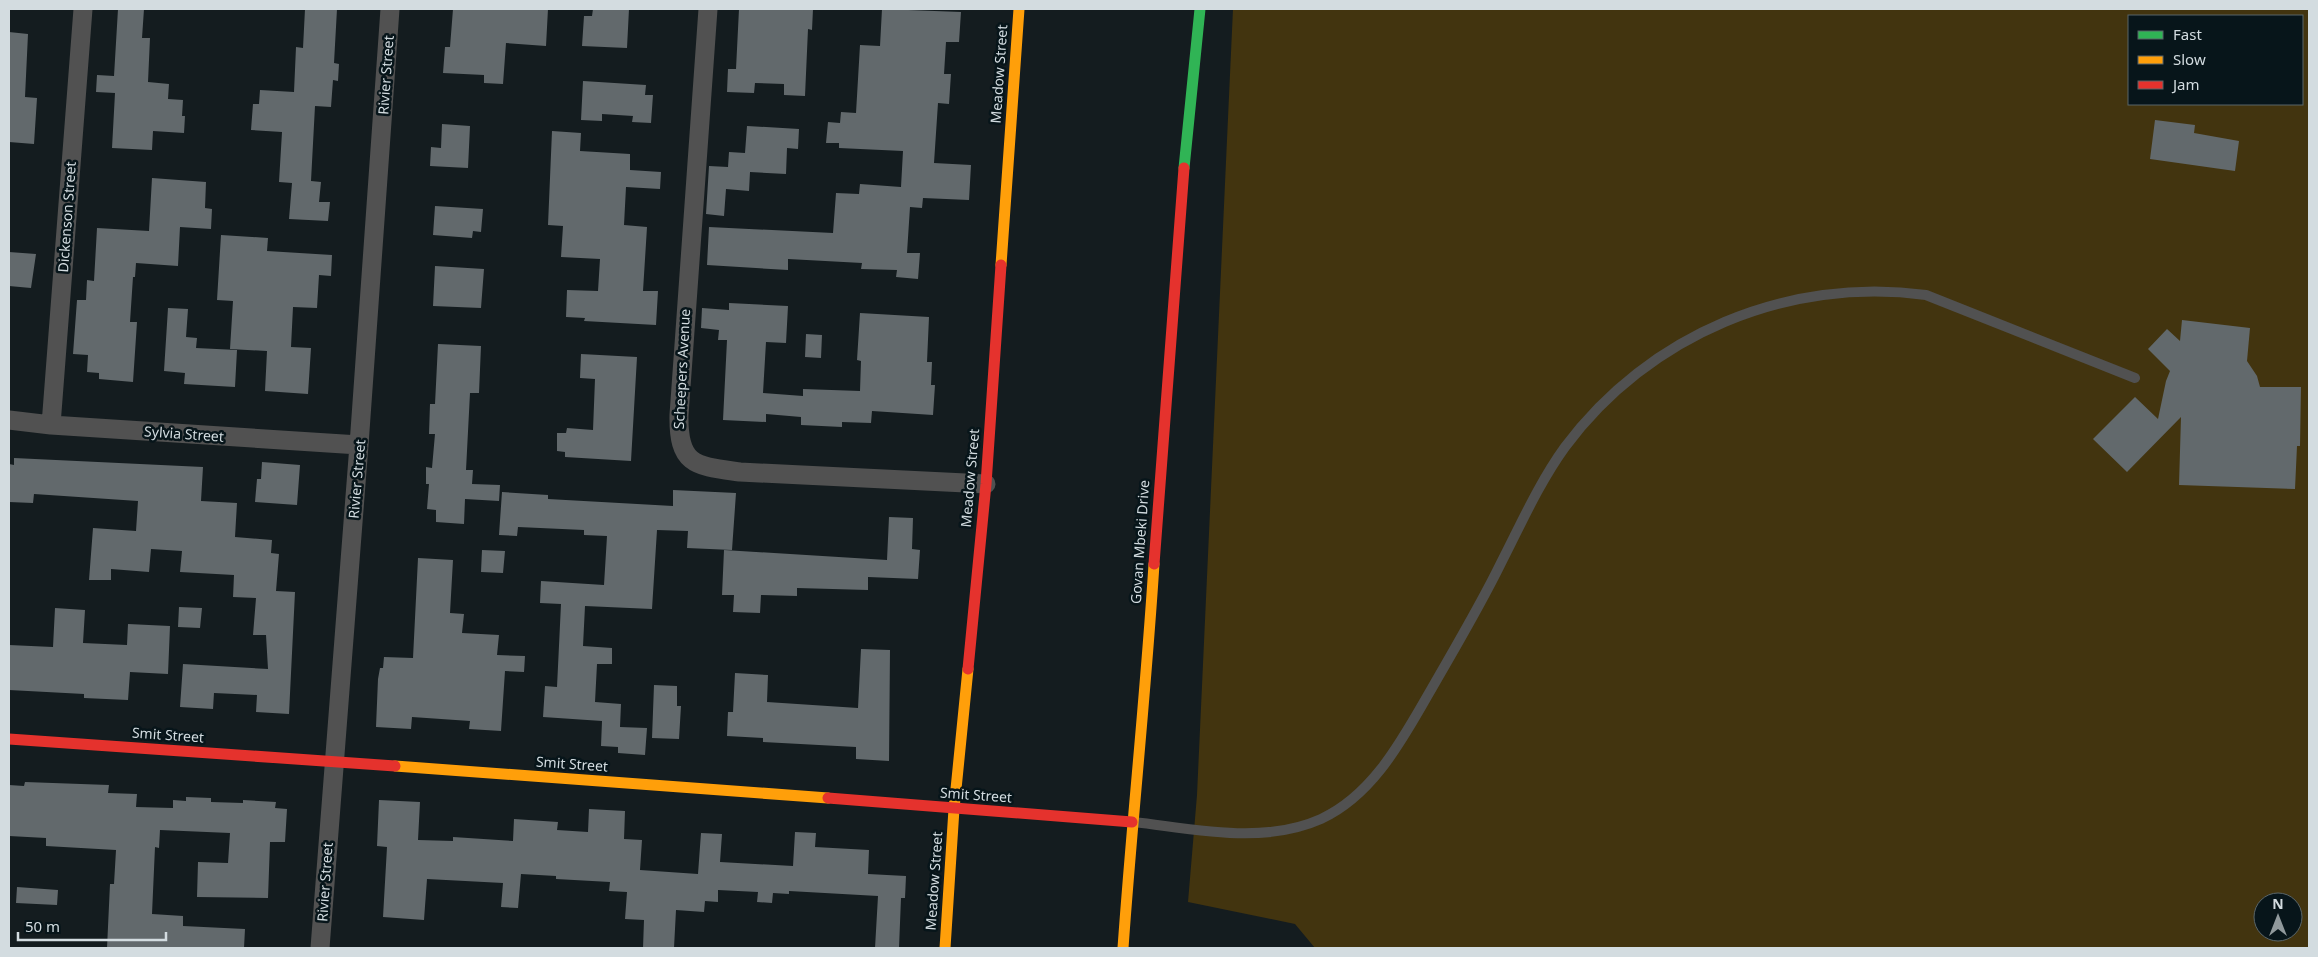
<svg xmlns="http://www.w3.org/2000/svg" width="2318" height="957" font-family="'Noto Sans',sans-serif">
  <rect width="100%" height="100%" fill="#141c1f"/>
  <path fill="#42340f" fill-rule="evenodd" d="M1233 9H2309V948H1315L1295 924 1188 902 1197 795ZM2129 16H2302V104H2129ZM2263 902H2293V932H2263Z"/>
  <path fill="#62696c" d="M118 9H144L142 38H150L148 82 169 84 168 99 183 100 182 116H185L184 133 153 131 152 150 112 148 115 93 96 92 97 75 114 76Z
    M305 9H337L334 63 339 64 338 81 333 80 331 107 315 106 311 181 321 182 319 202H330L328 221 289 219 292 183 279 182 282 132 251 130 253 104H259L260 90 294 92 296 47 303 48Z
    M453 9H548L546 46 506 43 503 84 484 83V75L443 73 445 47H450Z
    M593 9H629L627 48 582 46 584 16H592Z
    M739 9H813L812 30 808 29 805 96 784 95V84L755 83 754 93 727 92 728 69H736Z
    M882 9 961 12 959 42H946L944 74H951L949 104 938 103 934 163 971 165 969 200 923 198 922 208 910 207 907 253H920L918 279 896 277 897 270 861 269 862 263 788 259V270L707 265 709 227 833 233 836 193 859 194 860 184 901 187 903 151 839 148V143H826L828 122 840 123 841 112 856 113 860 45 880 46Z
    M9 32 28 34 25 97 37 98 34 144 9 142Z
    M583 81 646 85 645 95H653L651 123 632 122 633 116 602 114V121L581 120Z
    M2155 120 2195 125 2194 133 2239 141 2235 171 2150 159Z
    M442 124 470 126 468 168 430 166 431 147 441 148Z
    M747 126 799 129 798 149 787 148 786 174 750 172 749 191 726 189 724 216 706 214 709 166 728 167 729 152 745 153Z
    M552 131 581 133 580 151 630 154V170L661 172 660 189 626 187 624 225 647 227 643 291H658L656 325 584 321 585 318 566 317 567 290 598 291 600 259 561 257 563 226 548 225Z
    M152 178 206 182 205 208 212 209 211 229 180 227 178 266 136 263 135 277H133L130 322H137L133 382 99 379V373L87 372 88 355 73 354 77 300H86L87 280 94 281 97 228 149 231Z
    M435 206 483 209 481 232 473 231 472 238 433 235Z
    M221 235 268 238 267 251 332 255 331 276 319 275 317 308 293 307 291 347 311 348 308 394 265 391 267 351 230 349 233 301 217 300Z
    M9 252 36 254 31 288 9 286Z
    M435 266 484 269 481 308 433 306Z
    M729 303 788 306 786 343 766 342 763 393 803 396V389L860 391 861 361 857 360 860 313 929 317 927 362H932L931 385H935L933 415 872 411 871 423 842 422V427L801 425V417L766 414V422L723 420 727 340H718L719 330 701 328 702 308 729 310Z
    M168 308 188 309 186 337 197 338 196 348 237 350 235 387 184 384 185 373 164 371Z
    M2182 320 2250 328 2247 361 2257 376 2260 387H2301L2300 446H2297L2295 489 2179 485 2181 417 2127 472 2093 439 2135 397 2158 419 2166 381 2170 371 2148 349 2167 329 2180 341Z
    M806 334 822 335 821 358 805 357Z
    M438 344 481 346 479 393H470L466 470H473L472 484 500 485 499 501 465 499 464 524 436 522V510L427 509 429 484H426V467L432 468 435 434H429L430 404H435Z
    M581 354 637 357 631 461 565 457V452L557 451V433H566L567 428 593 430 595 379 580 378Z
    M14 458 203 467 201 501 237 503 235 537 272 540 271 553 279 554 276 591 295 592 289 714 256 712 257 695 214 693 213 709 180 707 183 664 268 669 266 635H253L256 598 233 597 234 575 180 572 182 551 151 549 149 572 111 569V580H89L93 528 136 531 138 501 34 494 33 503 9 502V464L14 465Z
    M262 462 300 465 297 505 255 502 257 479H261Z
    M673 490 736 493 732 550 687 548 688 531 657 530 652 609 585 606 583 646 612 648V664H597L595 702 621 704 620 727 647 728 645 755 618 753V747L601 746 602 721 543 717 545 686 557 687 561 604 540 603 541 581 604 585 607 536 584 535V530L518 527 517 536 499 535 502 492 548 495V499L673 506Z
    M889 517 913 518 912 549 920 550 918 579 868 577V590L797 588V596L761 595 760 613 733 612 734 595H722L724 550 887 560Z
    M482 550 505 551 503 573 481 572Z
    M418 558 453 560 450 613 464 614 462 633 499 635 497 655 525 656 524 672 505 671 501 731 469 729 470 721 412 717 411 729 376 727 378 679 380 668H383L384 657 413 658Z
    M179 607 202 608 200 628 178 627Z
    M55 608 85 610 83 643 127 645 128 624 170 626 168 674 130 672 128 700 84 698V694L9 690V645L53 647Z
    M861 649 890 650 889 761 856 759V747L763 742V738L727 736 728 712H733L735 673 768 675 767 702 858 708Z
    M654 685 677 686V706H681L679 739 652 738Z
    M25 782 109 785 108 793 137 794 136 807 173 808V800L186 801V797L211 798V802L243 803V800L276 802 275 808 287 809 285 842H270L268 898 197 897 198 862 228 863 230 833 160 830 159 848 155 847 152 914 183 916V926L245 929 244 948H107L110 884H114L116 850 46 846V838L9 836V785L24 786Z
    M379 800 420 802 418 840 453 841V837L513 841 514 819 558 822 557 830 588 832 589 809 625 811 624 839 642 840 640 870 698 874 701 833 722 834 720 862 793 866 795 832 816 833 815 847 869 850 868 874 906 876 905 898H901L899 948H875L878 896 789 891V894L773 893 772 903 757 902 758 892 718 890V902L705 901 704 912 676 910 674 948H643L644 920 625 919 627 892 609 891 610 882 556 879V876L521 874 518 908 501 907 503 883 427 879 424 920 383 917 387 847 377 846Z
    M17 887 58 890 57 905 16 903Z"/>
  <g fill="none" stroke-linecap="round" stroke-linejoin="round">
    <path stroke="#515151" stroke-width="10" d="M1134 822C1195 829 1263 845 1321 819 1375 794 1404 736 1432 688 1456 646 1480 606 1501 563 1521 524 1539 483 1565 447 1648 335 1788 276 1926 295L2135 378"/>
    <path stroke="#515151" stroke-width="19" d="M708 9 679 415C678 466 696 466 740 472L986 484
      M9 420 51 425 359 445
      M51 425 83 9
      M320 948 359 445 390 9"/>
    <path stroke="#30b455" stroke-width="11" d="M1184 168 1200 9"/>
    <path stroke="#ff9f0a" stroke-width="11" d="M1001 265 1019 9
      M395 766 828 798
      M945 948 954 809 968 669
      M1123 948C1132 820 1146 692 1154 564"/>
    <path stroke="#e5322d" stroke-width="11" d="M1154 564 1184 168
      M968 669 986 484 1001 265
      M9 739 395 766
      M828 798 1132 822"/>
  </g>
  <g text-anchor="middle" stroke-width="5" stroke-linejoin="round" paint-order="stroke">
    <g font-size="14" fill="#d3dce0" stroke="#07151a">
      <text transform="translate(999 74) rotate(-86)" y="5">Meadow Street</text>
      <text transform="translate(386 75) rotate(-86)" y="5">Rivier Street</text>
      <text transform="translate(67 217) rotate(-86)" y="5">Dickenson Street</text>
      <text transform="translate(682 369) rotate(-87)" y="5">Scheepers Avenue</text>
      <text transform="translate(184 434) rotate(4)" y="5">Sylvia Street</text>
      <text transform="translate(970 478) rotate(-85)" y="5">Meadow Street</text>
      <text transform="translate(357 479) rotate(-85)" y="5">Rivier Street</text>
      <text transform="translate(1140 542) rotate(-86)" y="5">Govan Mbeki Drive</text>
      <text transform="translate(168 735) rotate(4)" y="5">Smit Street</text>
      <text transform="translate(572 764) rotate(4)" y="5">Smit Street</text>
      <text transform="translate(976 795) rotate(4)" y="5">Smit Street</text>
      <text transform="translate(934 881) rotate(-86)" y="5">Meadow Street</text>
      <text transform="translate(325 882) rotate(-86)" y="5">Rivier Street</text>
    </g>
  </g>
  <rect width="2318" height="957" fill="none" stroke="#d3dce0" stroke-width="20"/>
  <rect x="2128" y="15" width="175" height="90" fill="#07151a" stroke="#596569"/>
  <rect x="2138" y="31" width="25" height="8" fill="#30b455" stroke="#596569"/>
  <text x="2173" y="40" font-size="15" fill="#d3dce0">Fast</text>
  <rect x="2138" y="56" width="25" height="8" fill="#ff9f0a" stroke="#596569"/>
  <text x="2173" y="65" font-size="15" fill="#d3dce0">Slow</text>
  <rect x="2138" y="81" width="25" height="8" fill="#e5322d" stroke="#596569"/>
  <text x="2173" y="90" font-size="15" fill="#d3dce0">Jam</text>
  <g transform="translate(2278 917)"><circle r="24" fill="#07151a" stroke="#596569"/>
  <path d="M0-4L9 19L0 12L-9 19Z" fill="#90999c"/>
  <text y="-8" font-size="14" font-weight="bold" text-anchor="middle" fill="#d3dce0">N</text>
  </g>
  <path d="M18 932v8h148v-8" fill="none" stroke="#d3dce0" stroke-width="2.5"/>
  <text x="25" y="932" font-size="15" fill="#d3dce0" stroke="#07151a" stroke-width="4" paint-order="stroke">50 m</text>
</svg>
